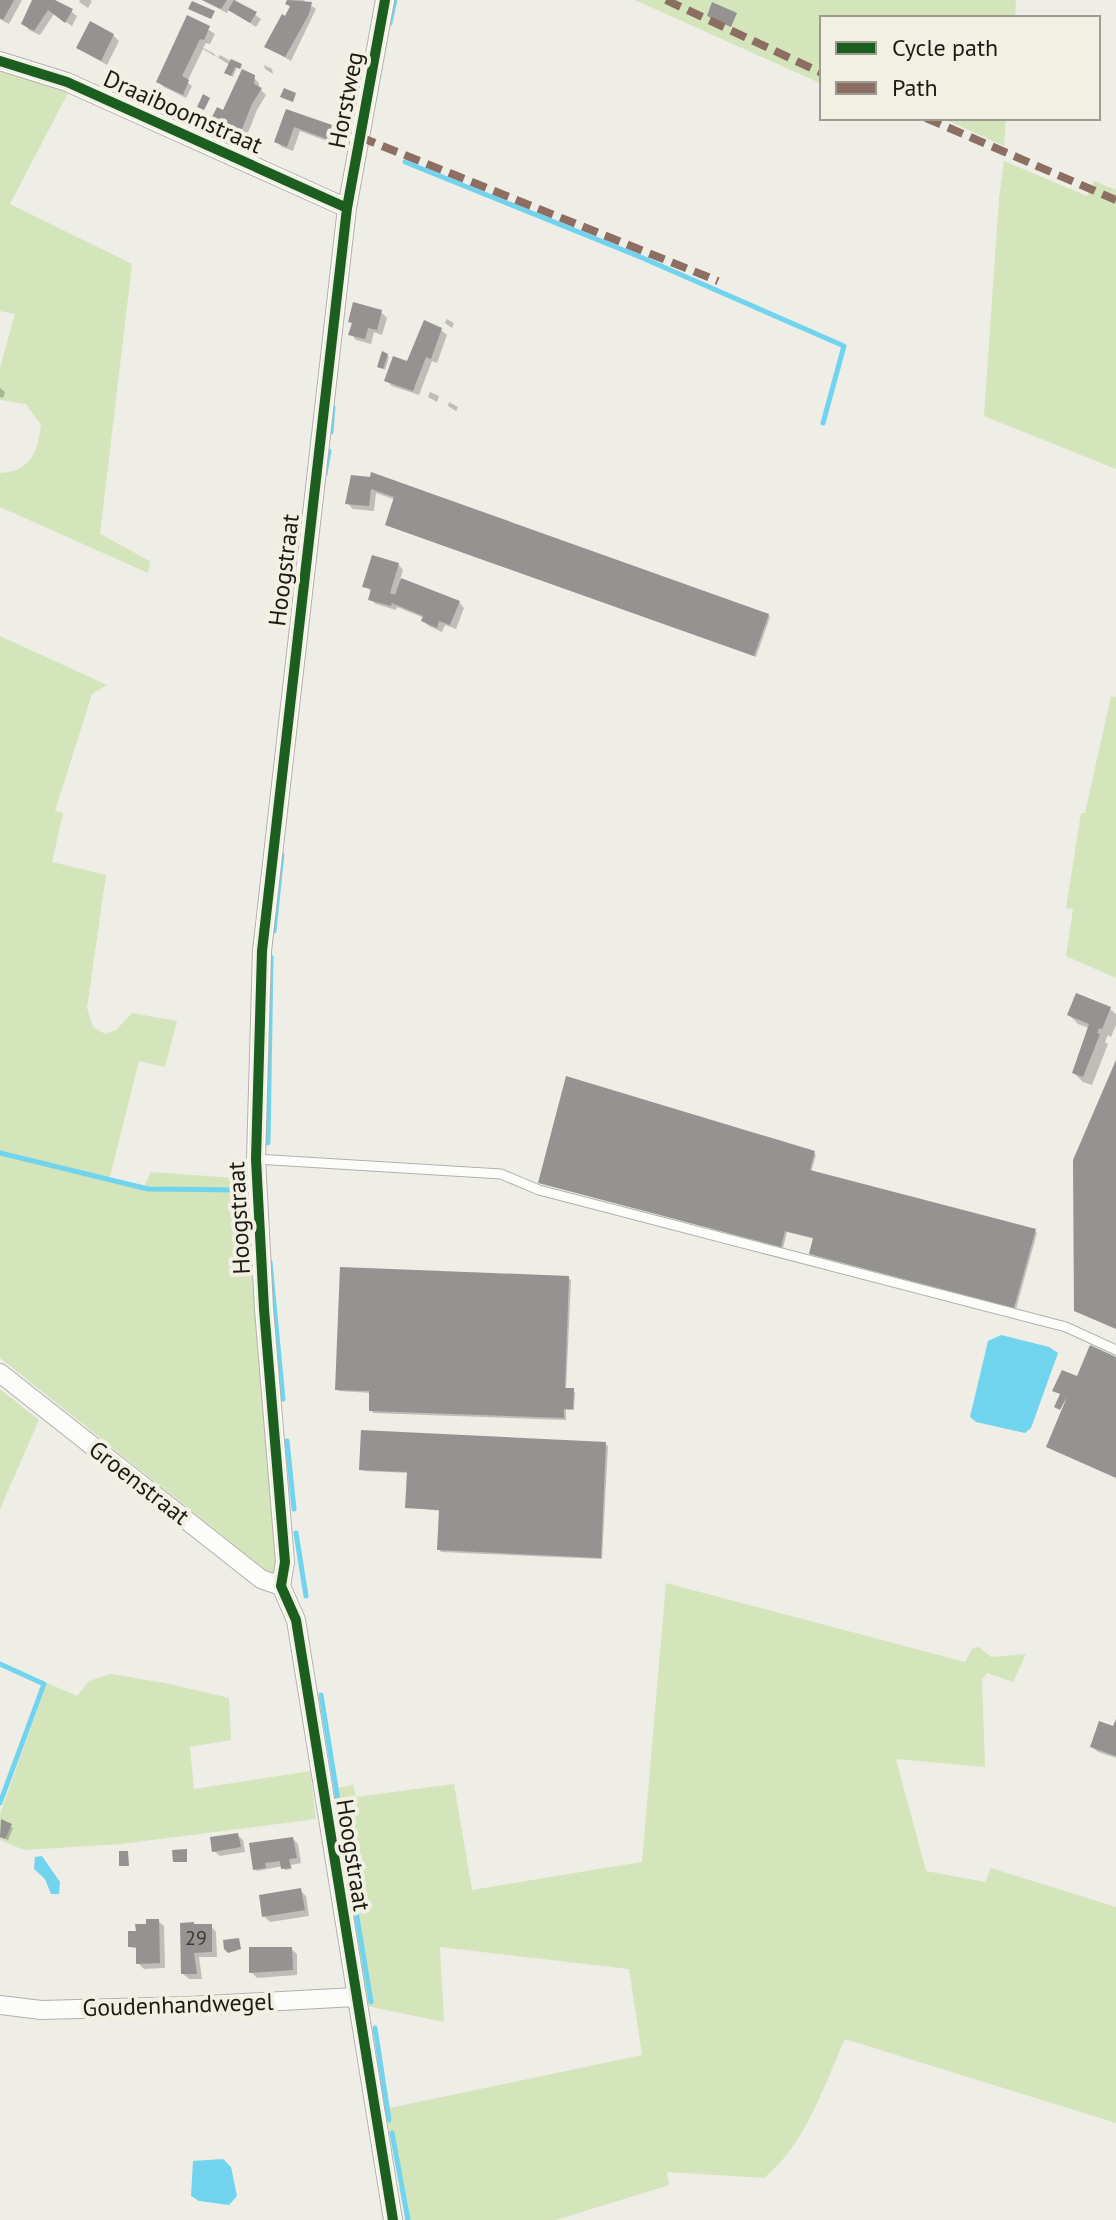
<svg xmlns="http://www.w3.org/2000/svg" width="1116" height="2220" font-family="'PT Sans',sans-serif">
  <rect width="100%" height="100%" fill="#eeede6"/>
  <path fill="#d4e4bb" d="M635 0H1016L1015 18H822V84Z
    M0 70 68 93 10 204 132 264 100 534 150 561 148 573 0 507V473C30 472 38 452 41 425L26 404 0 400V368L15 314 0 311Z
    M942 118H1006L1004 146Z
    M1004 161 1087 196 1094 181 1116 190V469L984 416 999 199Z
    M0 636 107 685 92 694 55 811 63 813 52 862 106 875 87 1008 93 1027 105 1034 116 1030 132 1013 177 1021 165 1067 139 1061 109 1180 143 1189 151 1172 249 1179 278 1571 274 1573 267 1571 0 1358Z
    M1111 696 1116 697V978L1066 956 1073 909 1066 908 1081 813H1085Z
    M0 1389 39 1420 0 1509Z
    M666 1583 965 1662 972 1649 979 1647 991 1657 1026 1654 1013 1682 987 1673 982 1679 985 1767 896 1759 926 1871 985 1882 991 1868 1116 1907V2123L845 2039C823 2087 806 2144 764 2178L667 2172 669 2185 556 2220H406L385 2109 642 2055 629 1969 440 1947 444 2022 367 2006 333 1789 353 1785 356 1797 454 1784 472 1890 642 1862Z
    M111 1674 170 1684 229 1698 231 1740 190 1747 194 1789 310 1771 316 1819 121 1844 24 1850 0 1840V1814L47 1683 77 1696 89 1681Z"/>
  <path fill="#71d4ee" d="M1001 1335 1049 1347 1058 1353 1031 1428 1025 1433 976 1422 970 1417 988 1341Z
    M42 1856 60 1882 59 1894H51L45 1879 34 1869 35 1857Z
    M223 2159 231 2167 237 2196 229 2205 199 2201 191 2196 193 2161Z"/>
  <path fill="#0003" d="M0 0H22L9 24 0 19Z
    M36 0H50L71 11 77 16 72 26 54 14 40 35 29 30 24 24Z
    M80 0H90L92 1 88 8 79 2Z
    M202 0H235L261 19 256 27 229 9 227 13Z
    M289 0H303L316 9 291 61 266 47 286 19 292 8 287 4Z
    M188 17 215 34 210 44 206 43 203 48 213 53 218 58 220 55 243 68 237 67 233 77 229 75 230 65 203 49 187 82 192 86 186 98 164 87 158 82Z
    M113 35 119 41 107 65 78 48Z
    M264 65 272 69 273 74 265 69Z
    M253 77 259 83V88L266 95 257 110 242 148 220 139 215 133 218 126 213 120 224 113Z
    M287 111 331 127 336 132 332 143 300 131 293 151 282 147 276 141Z
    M381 312 387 318 382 335 374 332 371 344 356 340 351 334 353 325 350 321Z
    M447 319 454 323 452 328 445 323Z
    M441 330 447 335 437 363 432 361 419 395 392 386 386 380 408 363Z
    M387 355 389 357 385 370 379 366Z
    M0 388 5 392 3 398 0 397Z
    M430 392 439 396 437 402 428 397Z
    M449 402 458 407 456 411 448 406Z
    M353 477 768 615 770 617 756 657 389 526 396 500 376 493 374 511 353 509 347 503Z
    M398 564 403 570 400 580 459 602 464 608 456 629 445 625 442 632 429 626 423 621 424 618 397 607 396 610 376 604 370 599 372 592 365 586Z
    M1110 1009 1116 1014V1025L1111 1037 1108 1035 1105 1042 1108 1044 1092 1085 1083 1082 1074 1073 1089 1028 1078 1024 1069 1015Z
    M814 1153 816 1155 811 1172 1034 1230 1037 1233 1016 1309 813 1255 811 1253 815 1239 787 1232 783 1248 540 1182Z
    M568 1278 571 1280 566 1390 575 1392 574 1410H566V1420L373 1413 371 1410V1393L339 1391 337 1389Z
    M605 1444 608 1446 602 1559 441 1552 439 1549 441 1511 407 1507 409 1473 364 1471 361 1469Z
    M1116 1724V1758L1098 1752 1092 1747 1115 1728Z
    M2 1822 13 1828 8 1840 0 1837Z
    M237 1835 243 1840 245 1852 220 1856 214 1851Z
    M293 1839 298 1844 301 1863 291 1865 292 1869 285 1870 283 1866 257 1871 255 1869Z
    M300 1890 306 1896 309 1916 270 1922 264 1916Z
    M158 1921 164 1926 165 1968 144 1969 138 1963V1949L130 1947Z
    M182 1925 211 1926 216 1932 217 1957H199L202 1979H189L183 1974Z
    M291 1949 297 1954V1975L257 1978 251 1972Z"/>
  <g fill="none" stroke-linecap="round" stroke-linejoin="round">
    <path stroke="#71d4ee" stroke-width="5" d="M390 23 395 0
      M405 162 638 256 844 346 823 423
      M331 432 333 407
      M325 474 329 451
      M274 931 282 854
      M268 1143 271 957
      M0 1153 148 1189 243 1190
      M270 1262 283 1399
      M287 1441 294 1509
      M296 1533 306 1596
      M0 1664 44 1684 0 1803
      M321 1695 345 1844
      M347 1857 371 2002
      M375 2028 389 2120
      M392 2133 408 2220"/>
  </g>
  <path fill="#949392" d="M0 0H14L3 20 0 18Z
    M32 0H55L73 9 65 23 48 10 34 31 21 24Z
    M202 0H227L221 9Z
    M234 0 257 12 250 23 228 10Z
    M287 0 312 2 309 14 285 57 264 47 282 14 285 16 290 6 285 4Z
    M192 1 215 11 211 19 188 9Z
    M712 2 737 13 731 27 707 16Z
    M187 15 210 26 204 40 200 39 182 76 189 80 183 95 156 82Z
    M90 21 114 34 101 61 76 48Z
    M231 59 242 64 240 69 235 67 231 76 224 73Z
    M242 69 255 75 254 84 262 88 252 104 236 144 213 134 217 124 210 121 217 107 223 110Z
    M284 88 296 93 293 102 280 97Z
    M203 94 210 98 204 110 197 107Z
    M286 109 332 125 327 139 294 127 287 147 274 142Z
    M353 302 382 310 377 330 368 328 365 339 348 335 352 323 348 322Z
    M424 320 442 328 431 359 426 357 413 391 384 381 393 356 407 361Z
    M382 351 388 354 383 369 377 367Z
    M371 472 769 614 754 656 385 525 394 497 371 489 369 506 345 504 351 475 370 477Z
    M372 555 399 563 390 593 395 595 401 578 460 601 450 625 439 621 437 628 421 621 423 616 392 603 391 606 368 600 371 589 362 587Z
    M1076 993 1111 1007 1102 1029 1099 1028 1097 1033 1100 1034 1083 1077 1072 1073 1089 1024 1067 1015Z
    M1116 1060V1329L1074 1311 1073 1160Z
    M566 1076 815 1151 810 1170 1036 1229 1014 1308 809 1254 813 1238 785 1231 781 1247 538 1183Z
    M340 1267 569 1276 565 1388H574L573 1409H564V1418L369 1411V1391L335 1390Z
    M1090 1345 1116 1357V1478L1046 1447 1067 1397 1060 1410 1054 1407 1060 1394 1052 1391 1062 1370 1077 1376Z
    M361 1430 606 1442 601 1558 437 1550 439 1510 405 1508 407 1472 359 1470Z
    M1116 1719V1756L1090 1747 1099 1721 1113 1726Z
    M1 1819 12 1824 5 1839 0 1837Z
    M238 1833 241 1847 212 1852 210 1837Z
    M293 1837 297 1858 289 1859 291 1868 281 1869 280 1861 265 1863 266 1868 253 1870 249 1843Z
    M187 1849V1862H173L172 1850Z
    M119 1851H128L129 1866H119Z
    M301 1888 305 1910 262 1917 259 1895Z
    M146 1919H159L160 1963 136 1964V1947H128V1931H136L135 1924H146Z
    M194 1922V1924H212V1952L194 1953 197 1974H181L180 1923Z
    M239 1938 241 1949 228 1953 224 1949 223 1940Z
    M249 1947H292L293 1970 249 1973Z"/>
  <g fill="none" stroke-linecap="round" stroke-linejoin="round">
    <g stroke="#b1b0ab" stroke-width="11">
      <path id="service" d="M256 1159 501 1174 539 1190 1066 1327 1116 1350"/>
    </g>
    <g stroke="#b1b0ab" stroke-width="20">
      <path id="minor" d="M385 0 347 208 262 951 256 1159 264 1309 285 1562 281 1586 296 1620 393 2220
        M0 61 67 82 347 208
        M0 1373 261 1579 281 1586
        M0 2005 41 2010 189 2006 355 1997"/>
    </g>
    <use href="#service" stroke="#fcfcfb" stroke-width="9"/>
    <use href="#minor" stroke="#fcfcfb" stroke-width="18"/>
    <path stroke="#8d6e63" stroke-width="8" stroke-dasharray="16 8" stroke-linecap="butt" d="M666 0 822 73
      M926 118 1116 200
      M360 137 718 281"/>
    <g stroke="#f2f0e3" stroke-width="15">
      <path id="cycleway" d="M385 0 347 208 262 951 256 1159 264 1309 285 1562 281 1586 296 1620 393 2220
        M0 61 67 82 347 208"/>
    </g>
    <use href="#cycleway" stroke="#1b5e20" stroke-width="10"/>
  </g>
  <g text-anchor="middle" stroke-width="8" stroke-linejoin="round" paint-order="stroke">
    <g font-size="20" fill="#3a3935">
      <text x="196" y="1945">29</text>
    </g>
    <g font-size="24" fill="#1c1b16" stroke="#f2f0e3">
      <text transform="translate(346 100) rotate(-79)" y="8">Horstweg</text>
      <text transform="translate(183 112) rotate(24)" y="8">Draaiboomstraat</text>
      <text transform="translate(284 570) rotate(-83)" y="8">Hoogstraat</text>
      <text transform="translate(239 1218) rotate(-93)" y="8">Hoogstraat</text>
      <text transform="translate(139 1483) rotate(38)" y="8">Groenstraat</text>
      <text transform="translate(353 1855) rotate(81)" y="8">Hoogstraat</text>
      <text transform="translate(178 2005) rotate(-2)" y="8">Goudenhandwegel</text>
    </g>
  </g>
  <rect x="820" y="16" width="280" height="104" fill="#f2f0e3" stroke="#9c9b91" stroke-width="2"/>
  <rect x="836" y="42" width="40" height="12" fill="#1b5e20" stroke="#9c9b91" stroke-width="2"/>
  <text x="892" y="56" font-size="24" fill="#1c1b16">Cycle path</text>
  <rect x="836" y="82" width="40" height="12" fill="#8d6e63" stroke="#9c9b91" stroke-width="2"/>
  <text x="892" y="96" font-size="24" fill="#1c1b16">Path</text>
</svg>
